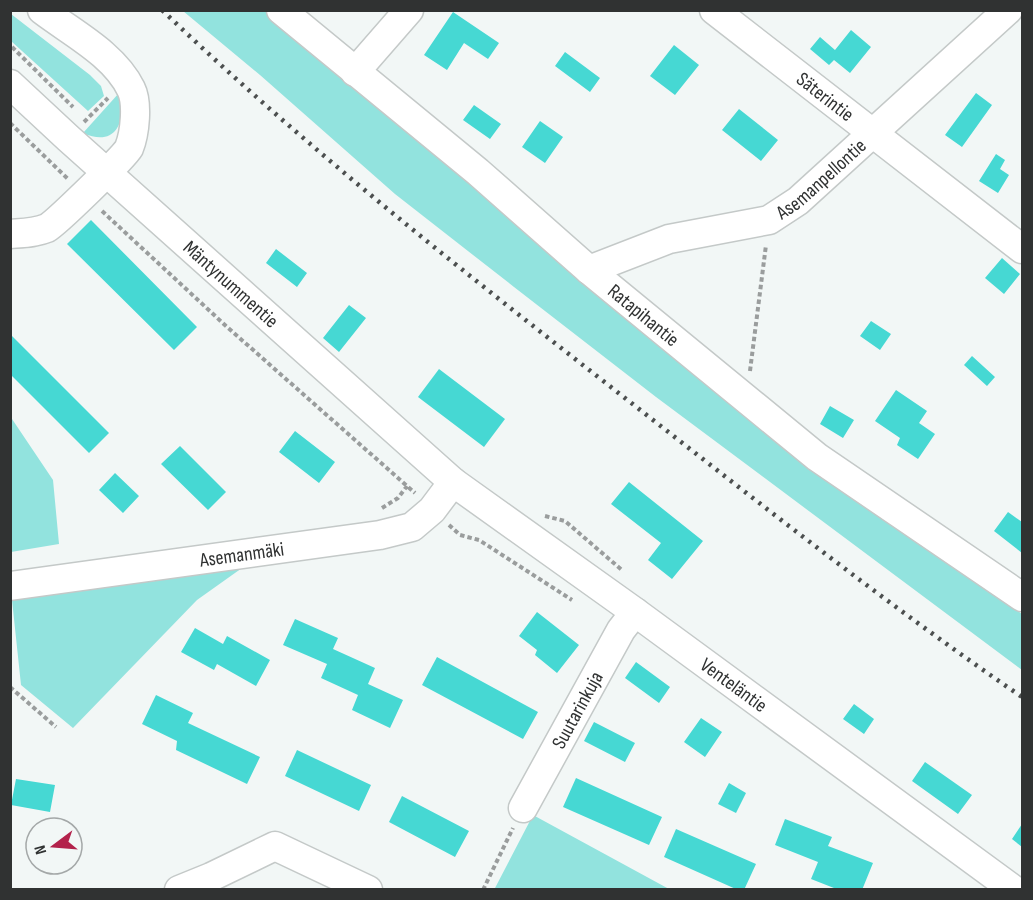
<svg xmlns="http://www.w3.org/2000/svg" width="1033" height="900" font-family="'Sofia Sans Condensed',sans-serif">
  <rect width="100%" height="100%" fill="#f2f7f6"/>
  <path fill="#92e3de" d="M183 11H267L929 550 1022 614V670L656 397 514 287 395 194 260 75Z
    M11 14 90 75 101 86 104 96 88 111 11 41Z
    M119 93C127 121 116 148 83 133Z
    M10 416 53 480 59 544 11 552Z
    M242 568 197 600 73 728 21 685 12 600Z
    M533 815 669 889 494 890Z"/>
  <path fill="#46d8d3" d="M453 12 499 43 488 59 464 43 447 70 424 55Z
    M851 30 871 47 850 73 834 60 829 65 810 49 820 37 835 50Z
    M674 45 699 65 675 95 650 76Z
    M565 52 600 78 590 92 555 66Z
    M976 93 992 105 962 147 945 135Z
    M474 105 501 124 490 139 463 120Z
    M739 109 778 140 761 161 722 130Z
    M540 121 563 137 545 163 522 147Z
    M996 154 1005 160 1000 169 1009 175 998 193 979 181Z
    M91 220 197 327 174 350 67 244Z
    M276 249 307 273 297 287 266 263Z
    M1002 258 1020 274 1004 294 985 278Z
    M349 305 366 318 339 352 323 338Z
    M871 321 891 334 880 350 860 336Z
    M10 334 109 433 89 453 10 374Z
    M972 356 995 377 987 386 964 365Z
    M439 369 505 419 484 447 418 397Z
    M896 390 927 411 919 423 935 434 918 459 897 445 900 438 875 421Z
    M830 406 854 420 843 438 820 424Z
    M295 431 335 462 319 483 279 452Z
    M180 446 226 492 208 510 161 464Z
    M115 473 139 496 123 513 99 490Z
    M629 482 703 541 672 579 648 560 661 543 611 504Z
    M1008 512 1022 522V553L994 531Z
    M537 612 579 645 557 673 535 655 537 650 519 636Z
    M295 619 338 638 333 649 375 668 368 684 403 700 390 728 352 710 358 695 321 678 327 664 283 645Z
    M195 628 223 644 227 636 270 660 256 686 217 664 214 670 181 652Z
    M437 657 538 712 523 739 422 685Z
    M636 662 670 687 659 703 625 678Z
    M156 695 193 713 188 723 260 757 247 784 176 750 177 741 142 724Z
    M854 704 874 719 864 734 843 719Z
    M701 718 722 732 705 757 684 742Z
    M594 722 635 743 625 762 584 741Z
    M297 750 371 785 359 811 285 776Z
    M925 762 972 795 958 814 912 781Z
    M576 778 662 817 649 845 563 807Z
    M16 779 55 785 50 812 11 805Z
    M729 783 746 793 736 813 718 804Z
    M402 796 469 831 455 857 389 822Z
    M785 819 832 837 828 846 873 863 862 890H839L811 879 818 862 775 845Z
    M1022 824V847L1012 839Z
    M676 829 756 864 744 890H738L664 857Z"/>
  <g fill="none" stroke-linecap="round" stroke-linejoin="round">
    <g stroke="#c4c9c8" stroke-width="31">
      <g id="minor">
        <path id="s1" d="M281 10 478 172 589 270 817 457 1022 597"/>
        <path id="s2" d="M714 10 1022 249"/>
        <path d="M355 72 409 10"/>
        <path id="s3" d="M10 84 68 138 453 482 635 612 1014 890"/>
        <path d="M10 234C23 233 35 233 47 228 56 223 124 157 129 148 135 133 138 103 131 89 114 54 72 33 42 10"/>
        <path id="s4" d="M589 270 669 239 769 220 798 201 1008 10"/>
        <path id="s5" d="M10 586 380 535 412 527 432 510 453 482"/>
        <path id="s6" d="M523 808 621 630 635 612"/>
        <path d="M179 890 211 877 275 846 368 890"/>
      </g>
    </g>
    <path stroke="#9a9d9d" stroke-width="4" stroke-dasharray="4.5 3" stroke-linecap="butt" d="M12 47 73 107
      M84 122 108 98
      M10 123 68 179
      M102 211 226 326 415 493
      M750 371 766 245
      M382 508 398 498 407 486
      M545 516 565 521 623 571
      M449 525 460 535 479 540 572 600
      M10 687 56 727
      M483 890 513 828"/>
    <use href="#minor" stroke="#fff" stroke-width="28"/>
    <path stroke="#4c4f4f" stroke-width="4.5" stroke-dasharray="3 6" stroke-linecap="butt" d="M162 10C305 147 460 269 616 391 749 495 882 601 1022 697"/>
  </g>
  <g text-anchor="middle" stroke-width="4.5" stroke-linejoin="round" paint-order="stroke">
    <g font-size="20" fill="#303232" stroke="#f2f7f6">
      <text dy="7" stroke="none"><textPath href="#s2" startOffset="141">Säterintie</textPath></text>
      <text dy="7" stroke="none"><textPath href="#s4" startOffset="254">Asemanpellontie</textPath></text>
      <text dy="7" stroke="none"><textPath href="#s3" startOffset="298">Mäntynummentie</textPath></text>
      <text dy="7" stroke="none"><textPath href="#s1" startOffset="474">Ratapihantie</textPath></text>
      <text dy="7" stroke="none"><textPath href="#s5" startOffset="234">Asemanmäki</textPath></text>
      <text dy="7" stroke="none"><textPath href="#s3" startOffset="942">Venteläntie</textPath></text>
      <text dy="7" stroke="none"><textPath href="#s6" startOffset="112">Suutarinkuja</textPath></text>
    </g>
  </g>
  <rect width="1033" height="900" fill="none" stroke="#303232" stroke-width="24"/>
  <g transform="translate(54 846) rotate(254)"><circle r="28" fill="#f2f7f6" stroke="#a4a8a8" stroke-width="1.5"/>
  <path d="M0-4.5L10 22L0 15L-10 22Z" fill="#b3224b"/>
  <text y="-9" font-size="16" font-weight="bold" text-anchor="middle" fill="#303232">N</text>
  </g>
</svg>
